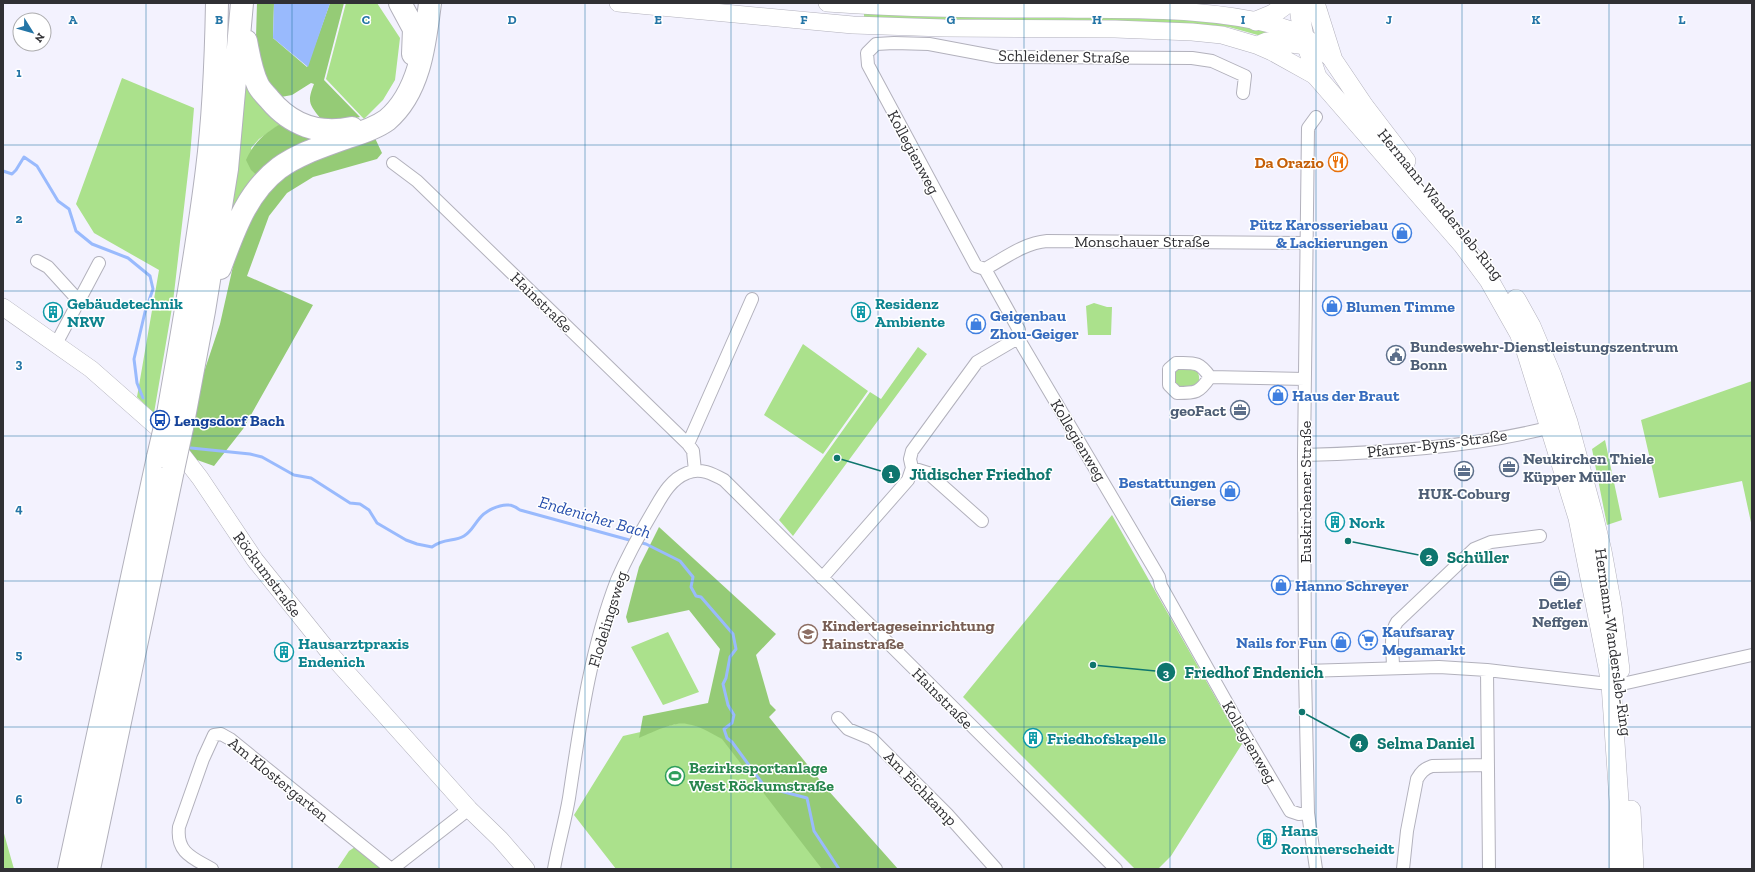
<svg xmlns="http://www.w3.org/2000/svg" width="1755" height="872" font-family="'Zilla Slab',serif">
  <rect width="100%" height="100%" fill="#f3f2fe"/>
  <path fill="#abe18c" d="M346 3H377L400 38 395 80 383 100 364 119 326 79Z
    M864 12 1109 16 1189 19 1272 30V39L1229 27 1209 25 864 19Z
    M246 64 285 121 259 139 251 148 262 180 229 226Z
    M122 78 194 108 190 156 173 302 154 413 137 397 159 270 94 233 76 204Z
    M1094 303 1107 307H1112L1111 335H1088L1086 306Z
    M803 344 868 391 823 454 764 415Z
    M918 347 927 354 793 536 779 520 870 392 881 399Z
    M1176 368H1194C1201 374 1200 381 1196 388L1178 389 1171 374Z
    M1752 381V527L1742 481 1659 498 1641 420Z
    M1605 440 1622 520 1607 525 1592 449Z
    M1112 515 1242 744 1171 856 1158 869H1135L963 697Z
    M668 632 699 692 663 705 631 647Z
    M706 717 827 869H616L574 815 623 736Z
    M3 830 14 869H3Z
    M355 847 380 867V869H337L349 851Z"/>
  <path fill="#95cb76" d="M257 3H274L273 38 307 67 330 3H344L324 80 360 117 342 121 321 119C309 104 307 102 314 84L311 83 292 95 281 97 265 80 256 37Z
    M285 121 315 140 262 180 251 170 246 160C255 140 267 132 285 121Z
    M374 136 382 153 377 159 313 177 287 193 269 216 247 276 313 305 243 429 214 466 186 456 196 396 220 324 236 253 249 219 277 182 309 160Z
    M659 527 776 634 756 655 770 704 776 710 769 717 827 789 898 869H822L722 739C711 733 700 726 687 724 674 721 651 733 639 738L643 716 708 703 720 649 689 610 628 623 626 617 639 567Z"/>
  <path fill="#99bafd" d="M274 3H330L308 67 273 38Z"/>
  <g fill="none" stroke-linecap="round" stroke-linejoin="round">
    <path stroke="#99bafd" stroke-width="3" d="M3 171 12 174 16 170 24 157 37 166 58 201 69 209 76 231 92 244 128 258 150 276 153 289 145 312 134 359 137 383 143 398
      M191 448 250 454 262 457 294 475 311 478 350 503 360 504 369 510 377 523 406 540 417 544 432 547C444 538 454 542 464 536 471 532 474 525 479 519 485 511 499 504 509 505 513 505 517 508 520 510L633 541
      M638 542 646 544 680 561 693 577 691 587 696 596 701 597 733 634 736 649 730 657 726 678 723 684 728 705 734 715 732 723 724 729 727 738 732 742 765 787 807 798 814 831 839 869"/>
    <g stroke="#b2b1bc" stroke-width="14">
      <path id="street" d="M1243 93 1245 76 1212 61 1192 58 998 57 929 44 894 43 876 44 867 53 868 65 976 266 985 269 1019 330 1018 338 1159 577 1161 586 1241 728 1290 811 1299 814 1308 813
        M1316 117 1308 128 1304 455 1305 671 1308 813 1316 869
        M393 163 417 181 688 444 693 451 695 471
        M37 261 48 267 79 301
        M985 269C1005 258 1024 243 1047 241L1306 243
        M56 344 99 263
        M1176 363C1194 363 1199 361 1210 377 1199 393 1196 393 1177 393L1169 385V369Z
        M1210 377 1305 379
        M688 444 752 299
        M1304 455C1384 453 1478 447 1555 426
        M912 468 928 473 982 521
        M822 578 908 480 912 468 910 459 912 451 977 362 1018 338
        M1393 667C1393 653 1389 634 1397 622L1474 549 1491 542 1540 536
        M1487 670 1489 869
        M1305 671 1439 667 1487 670 1600 683 1622 684 1752 655
        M838 718 848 729 872 739 947 814 996 869
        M212 869C193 858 176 853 179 827L203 759 214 735 221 734 230 739 391 869
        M392 869 469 809
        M554 869C558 845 565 822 569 798 580 725 590 650 617 580 627 557 639 535 652 513 661 498 669 480 687 473 700 467 713 474 724 480L1116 869
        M1403 869 1407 831 1417 779C1421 772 1424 769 1432 766L1488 765"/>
    </g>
    <g stroke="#b2b1bc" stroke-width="18">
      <path id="secondary" d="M618 3 853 25 944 28 1115 29 1192 32 1222 35 1256 45 1272 52 1317 77
        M827 3C906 9 984 9 1063 9 1135 10 1220 7 1288 29 1305 34 1319 48 1333 60
        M1262 43 1267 41 1307 46
        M3 307 91 369 158 428 183 456 200 478 255 560 333 657 469 809 500 839 526 869"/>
    </g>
    <g stroke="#b2b1bc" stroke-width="20">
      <path id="primary" d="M1299 3 1300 15 1304 37 1317 77 1463 245 1489 280 1519 333 1526 351 1578 518 1607 663 1611 684 1619 801V869
        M1315 3 1333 60 1364 106 1406 161
        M1256 21 1273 14 1288 3
        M1516 299 1531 326 1552 376 1568 422 1593 514 1602 551 1612 606 1620 670
        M1631 810 1634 869"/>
    </g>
    <g stroke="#b2b1bc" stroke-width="24">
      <path id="highway" d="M400 3 414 29 413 54
        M246 41C249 56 251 71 258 85 261 91 266 95 270 100 291 125 319 135 352 128
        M220 268C234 231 246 193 279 168 300 153 324 146 348 137 361 133 376 128 387 120 420 92 425 43 430 3
        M168 414C182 333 197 251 207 169 214 114 216 58 217 3
        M182 428 204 311 227 169 242 3
        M69 869 158 457
        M89 869 173 470"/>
    </g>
    <use href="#street" stroke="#fff" stroke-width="12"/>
    <use href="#secondary" stroke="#fff" stroke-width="17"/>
    <use href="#primary" stroke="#fff" stroke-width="19"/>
    <use href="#highway" stroke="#fff" stroke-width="22"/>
    <g stroke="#b2b1bc" stroke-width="24" stroke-linecap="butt">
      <path id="highway-bridge" d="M158 457 168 414
        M173 470 182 428"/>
    </g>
    <use href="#highway-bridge" stroke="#fff" stroke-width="22"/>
  </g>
  <path fill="none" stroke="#2475a6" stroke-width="1" stroke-opacity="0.55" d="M146 3V869M292 3V869M439 3V869M585 3V869M731 3V869M878 3V869M1024 3V869M1170 3V869M1316 3V869M1462 3V869M1609 3V869M3 145H1752M3 291H1752M3 436H1752M3 581H1752M3 727H1752"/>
  <defs>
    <g id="restaurant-ring" transform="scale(1)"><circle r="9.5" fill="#fff" stroke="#e8710a" stroke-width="1.5"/><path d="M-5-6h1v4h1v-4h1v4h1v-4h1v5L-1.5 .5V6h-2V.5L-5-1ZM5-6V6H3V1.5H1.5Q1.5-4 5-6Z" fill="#e8710a"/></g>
    <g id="shop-ring" transform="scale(1)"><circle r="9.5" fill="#fff" stroke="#3f7fe0" stroke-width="1.5"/><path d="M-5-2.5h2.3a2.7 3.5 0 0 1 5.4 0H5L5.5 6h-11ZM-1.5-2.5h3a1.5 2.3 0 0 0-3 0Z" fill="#3f7fe0"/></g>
    <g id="building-ring" transform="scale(1)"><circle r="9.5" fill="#fff" stroke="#0f9aa8" stroke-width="1.5"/><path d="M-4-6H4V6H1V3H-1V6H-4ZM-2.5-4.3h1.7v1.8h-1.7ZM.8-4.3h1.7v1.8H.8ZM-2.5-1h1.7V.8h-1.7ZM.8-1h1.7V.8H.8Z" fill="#0f9aa8"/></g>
    <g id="civic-ring" transform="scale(1)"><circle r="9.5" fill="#fff" stroke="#5c6f8a" stroke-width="1.5"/><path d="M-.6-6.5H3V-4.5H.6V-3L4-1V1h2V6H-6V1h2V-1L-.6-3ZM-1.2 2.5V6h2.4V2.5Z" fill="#5c6f8a"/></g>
    <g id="office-ring" transform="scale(1)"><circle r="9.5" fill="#fff" stroke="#5c6f8a" stroke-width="1.5"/><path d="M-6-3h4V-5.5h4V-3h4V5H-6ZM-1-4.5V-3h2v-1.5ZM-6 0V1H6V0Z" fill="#5c6f8a"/></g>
    <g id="bus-ring" transform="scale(1)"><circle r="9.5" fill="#fff" stroke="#1a4fb4" stroke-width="1.5"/><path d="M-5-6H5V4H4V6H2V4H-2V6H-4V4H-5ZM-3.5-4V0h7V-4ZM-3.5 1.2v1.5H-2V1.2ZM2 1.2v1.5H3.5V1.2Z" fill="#1a4fb4"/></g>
    <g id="school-ring" transform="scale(1)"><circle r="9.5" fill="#fff" stroke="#8d6e63" stroke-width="1.5"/><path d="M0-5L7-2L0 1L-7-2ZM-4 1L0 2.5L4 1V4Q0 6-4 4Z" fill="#8d6e63"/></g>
    <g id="supermarket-ring" transform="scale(1)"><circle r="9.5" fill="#fff" stroke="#3f7fe0" stroke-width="1.5"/><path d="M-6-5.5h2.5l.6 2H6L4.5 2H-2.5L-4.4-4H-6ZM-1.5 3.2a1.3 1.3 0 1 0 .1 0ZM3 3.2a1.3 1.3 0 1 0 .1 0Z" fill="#3f7fe0"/></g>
    <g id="stadium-ring" transform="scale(1)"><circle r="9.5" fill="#fff" stroke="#2e9e5b" stroke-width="1.5"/><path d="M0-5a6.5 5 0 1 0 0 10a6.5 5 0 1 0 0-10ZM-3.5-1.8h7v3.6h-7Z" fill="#2e9e5b"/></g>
  </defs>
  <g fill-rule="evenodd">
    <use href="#restaurant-ring" x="1338" y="162"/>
    <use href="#shop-ring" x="1402" y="233"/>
    <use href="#shop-ring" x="1332" y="306"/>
    <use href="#building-ring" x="53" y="312"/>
    <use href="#building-ring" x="861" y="312"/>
    <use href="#shop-ring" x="976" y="324"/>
    <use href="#civic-ring" x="1396" y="355"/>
    <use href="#shop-ring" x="1278" y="395"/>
    <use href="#office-ring" x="1240" y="410"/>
    <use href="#bus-ring" x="160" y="420"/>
    <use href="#office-ring" x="1509" y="467"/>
    <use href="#office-ring" x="1464" y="471"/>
    <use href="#shop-ring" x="1230" y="491"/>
    <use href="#building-ring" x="1335" y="522"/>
    <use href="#office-ring" x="1560" y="581"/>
    <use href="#shop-ring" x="1281" y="585"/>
    <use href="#school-ring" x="808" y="634"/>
    <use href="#supermarket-ring" x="1368" y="640"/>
    <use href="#shop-ring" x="1341" y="642"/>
    <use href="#building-ring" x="284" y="652"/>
    <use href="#building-ring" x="1033" y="738"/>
    <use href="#stadium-ring" x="675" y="776"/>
    <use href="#building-ring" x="1267" y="839"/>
  </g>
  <g text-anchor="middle" stroke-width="3" stroke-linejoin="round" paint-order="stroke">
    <g font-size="16" fill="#303034" stroke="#fff">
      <text transform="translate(1064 56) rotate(1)" y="6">Schleidener Straße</text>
      <text transform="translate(914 152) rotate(62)" y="6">Kollegienweg</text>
      <text transform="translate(1441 204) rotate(51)" y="6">Hermann-Wandersleb-Ring</text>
      <text x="1142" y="247">Monschauer Straße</text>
      <text transform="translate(542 302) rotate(44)" y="6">Hainstraße</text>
      <text transform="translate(1079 440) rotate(59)" y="6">Kollegienweg</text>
      <text transform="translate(1437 443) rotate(-7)" y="6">Pfarrer-Byns-Straße</text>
      <text transform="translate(1305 492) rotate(-90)" y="6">Euskirchener Straße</text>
      <text transform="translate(268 574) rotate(53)" y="6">Röckumstraße</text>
      <text transform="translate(607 619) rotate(-73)" y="6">Flodelingsweg</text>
      <text transform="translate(1614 642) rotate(82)" y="6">Hermann-Wandersleb-Ring</text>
      <text transform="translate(943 698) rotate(45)" y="6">Hainstraße</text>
      <text transform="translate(1250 742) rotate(60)" y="6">Kollegienweg</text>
      <text transform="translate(279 779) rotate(39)" y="6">Am Klostergarten</text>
      <text transform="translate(921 788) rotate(46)" y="6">Am Eichkamp</text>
    </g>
    <g font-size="16" font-weight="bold" fill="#c56008" stroke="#fff" text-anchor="end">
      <text x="1324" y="168">Da Orazio</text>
    </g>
    <g font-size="16" font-weight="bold" fill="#366cbe" stroke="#fff" text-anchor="start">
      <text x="1388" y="230" text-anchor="end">Pütz Karosseriebau<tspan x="1388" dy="18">&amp; Lackierungen</tspan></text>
      <text x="1346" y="312">Blumen Timme</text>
      <text x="990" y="321">Geigenbau<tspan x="990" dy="18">Zhou-Geiger</tspan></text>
      <text x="1292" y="401">Haus der Braut</text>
      <text x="1216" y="488" text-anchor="end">Bestattungen<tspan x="1216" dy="18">Gierse</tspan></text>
      <text x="1295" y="591">Hanno Schreyer</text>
      <text x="1382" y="637">Kaufsaray<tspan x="1382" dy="18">Megamarkt</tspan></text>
      <text x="1327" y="648" text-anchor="end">Nails for Fun</text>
    </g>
    <g font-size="16" font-weight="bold" fill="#0d838f" stroke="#fff" text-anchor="start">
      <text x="67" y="309">Gebäudetechnik<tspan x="67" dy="18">NRW</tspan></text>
      <text x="875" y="309">Residenz<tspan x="875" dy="18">Ambiente</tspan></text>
      <text x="1349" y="528">Nork</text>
      <text x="298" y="649">Hausarztpraxis<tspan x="298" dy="18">Endenich</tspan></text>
      <text x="1047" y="744">Friedhofskapelle</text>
      <text x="1281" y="836">Hans<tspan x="1281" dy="18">Rommerscheidt</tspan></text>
    </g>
    <g font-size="16" font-weight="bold" fill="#4e5e75" stroke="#fff" text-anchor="start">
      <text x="1410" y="352">Bundeswehr-Dienstleistungszentrum<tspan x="1410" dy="18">Bonn</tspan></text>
      <text x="1226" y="416" text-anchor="end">geoFact</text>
      <text x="1523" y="464">Neukirchen Thiele<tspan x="1523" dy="18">Küpper Müller</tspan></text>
      <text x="1464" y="499" text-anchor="middle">HUK-Coburg</text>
      <text x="1560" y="609" text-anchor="middle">Detlef<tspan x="1560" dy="18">Neffgen</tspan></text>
    </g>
    <g font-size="16" font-weight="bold" fill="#164399" stroke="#fff" text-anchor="start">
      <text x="174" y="426">Lengsdorf Bach</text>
    </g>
    <g font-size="16" font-weight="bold" fill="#785e54" stroke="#fff" text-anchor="start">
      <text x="822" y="631">Kindertageseinrichtung<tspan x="822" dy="18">Hainstraße</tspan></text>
    </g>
    <g font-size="16" font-weight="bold" fill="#27864d" stroke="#fff" text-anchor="start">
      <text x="689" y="773">Bezirkssportanlage<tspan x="689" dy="18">West Röckumstraße</tspan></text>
    </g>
    <g font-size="17" font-style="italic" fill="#274fad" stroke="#fff">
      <text transform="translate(595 517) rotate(16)" y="6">Endenicher Bach</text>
    </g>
  </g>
  <g font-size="13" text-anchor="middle" font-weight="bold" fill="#2475a6" stroke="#fff" stroke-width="3" stroke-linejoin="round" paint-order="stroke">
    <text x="73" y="24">A</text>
    <text x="219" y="24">B</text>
    <text x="366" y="24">C</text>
    <text x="512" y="24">D</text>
    <text x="658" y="24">E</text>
    <text x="804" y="24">F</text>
    <text x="951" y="24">G</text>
    <text x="1097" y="24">H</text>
    <text x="1243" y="24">I</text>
    <text x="1389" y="24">J</text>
    <text x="1536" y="24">K</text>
    <text x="1682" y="24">L</text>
    <text x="19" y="77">1</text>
    <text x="19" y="223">2</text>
    <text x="19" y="368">3</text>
    <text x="19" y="513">4</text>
    <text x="19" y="659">5</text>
    <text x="19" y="804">6</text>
  </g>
  <path fill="none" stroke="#0f766e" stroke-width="1.5" d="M837 458L891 474M1348 541L1429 557M1093 665L1166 672M1302 712L1359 743"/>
  <g fill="#0f766e" stroke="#fff" stroke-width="1.5">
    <circle cx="837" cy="458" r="4"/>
    <circle cx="1348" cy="541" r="4"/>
    <circle cx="1093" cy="665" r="4"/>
    <circle cx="1302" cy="712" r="4"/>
    <circle cx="891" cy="474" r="10"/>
    <circle cx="1429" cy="557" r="10"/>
    <circle cx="1166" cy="672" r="10"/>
    <circle cx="1359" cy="743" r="10"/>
  </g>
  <g font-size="12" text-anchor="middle" font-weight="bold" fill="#fff">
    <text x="891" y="478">1</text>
    <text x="1429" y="561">2</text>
    <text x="1166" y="677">3</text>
    <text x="1359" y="747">4</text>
  </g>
  <g font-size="17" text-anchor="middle" font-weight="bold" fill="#0f766e" stroke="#fff" stroke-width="3" stroke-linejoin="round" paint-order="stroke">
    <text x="980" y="480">Jüdischer Friedhof</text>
    <text x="1478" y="563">Schüller</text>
    <text x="1254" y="678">Friedhof Endenich</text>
    <text x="1426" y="749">Selma Daniel</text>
  </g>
  <rect width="1755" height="872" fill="none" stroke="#303034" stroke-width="8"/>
  <g transform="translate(32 32) rotate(127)"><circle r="19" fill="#ffffff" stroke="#acacae"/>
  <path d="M0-3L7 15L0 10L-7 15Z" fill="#2475a6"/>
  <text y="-6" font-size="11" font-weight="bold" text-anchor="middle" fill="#303034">N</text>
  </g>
</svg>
